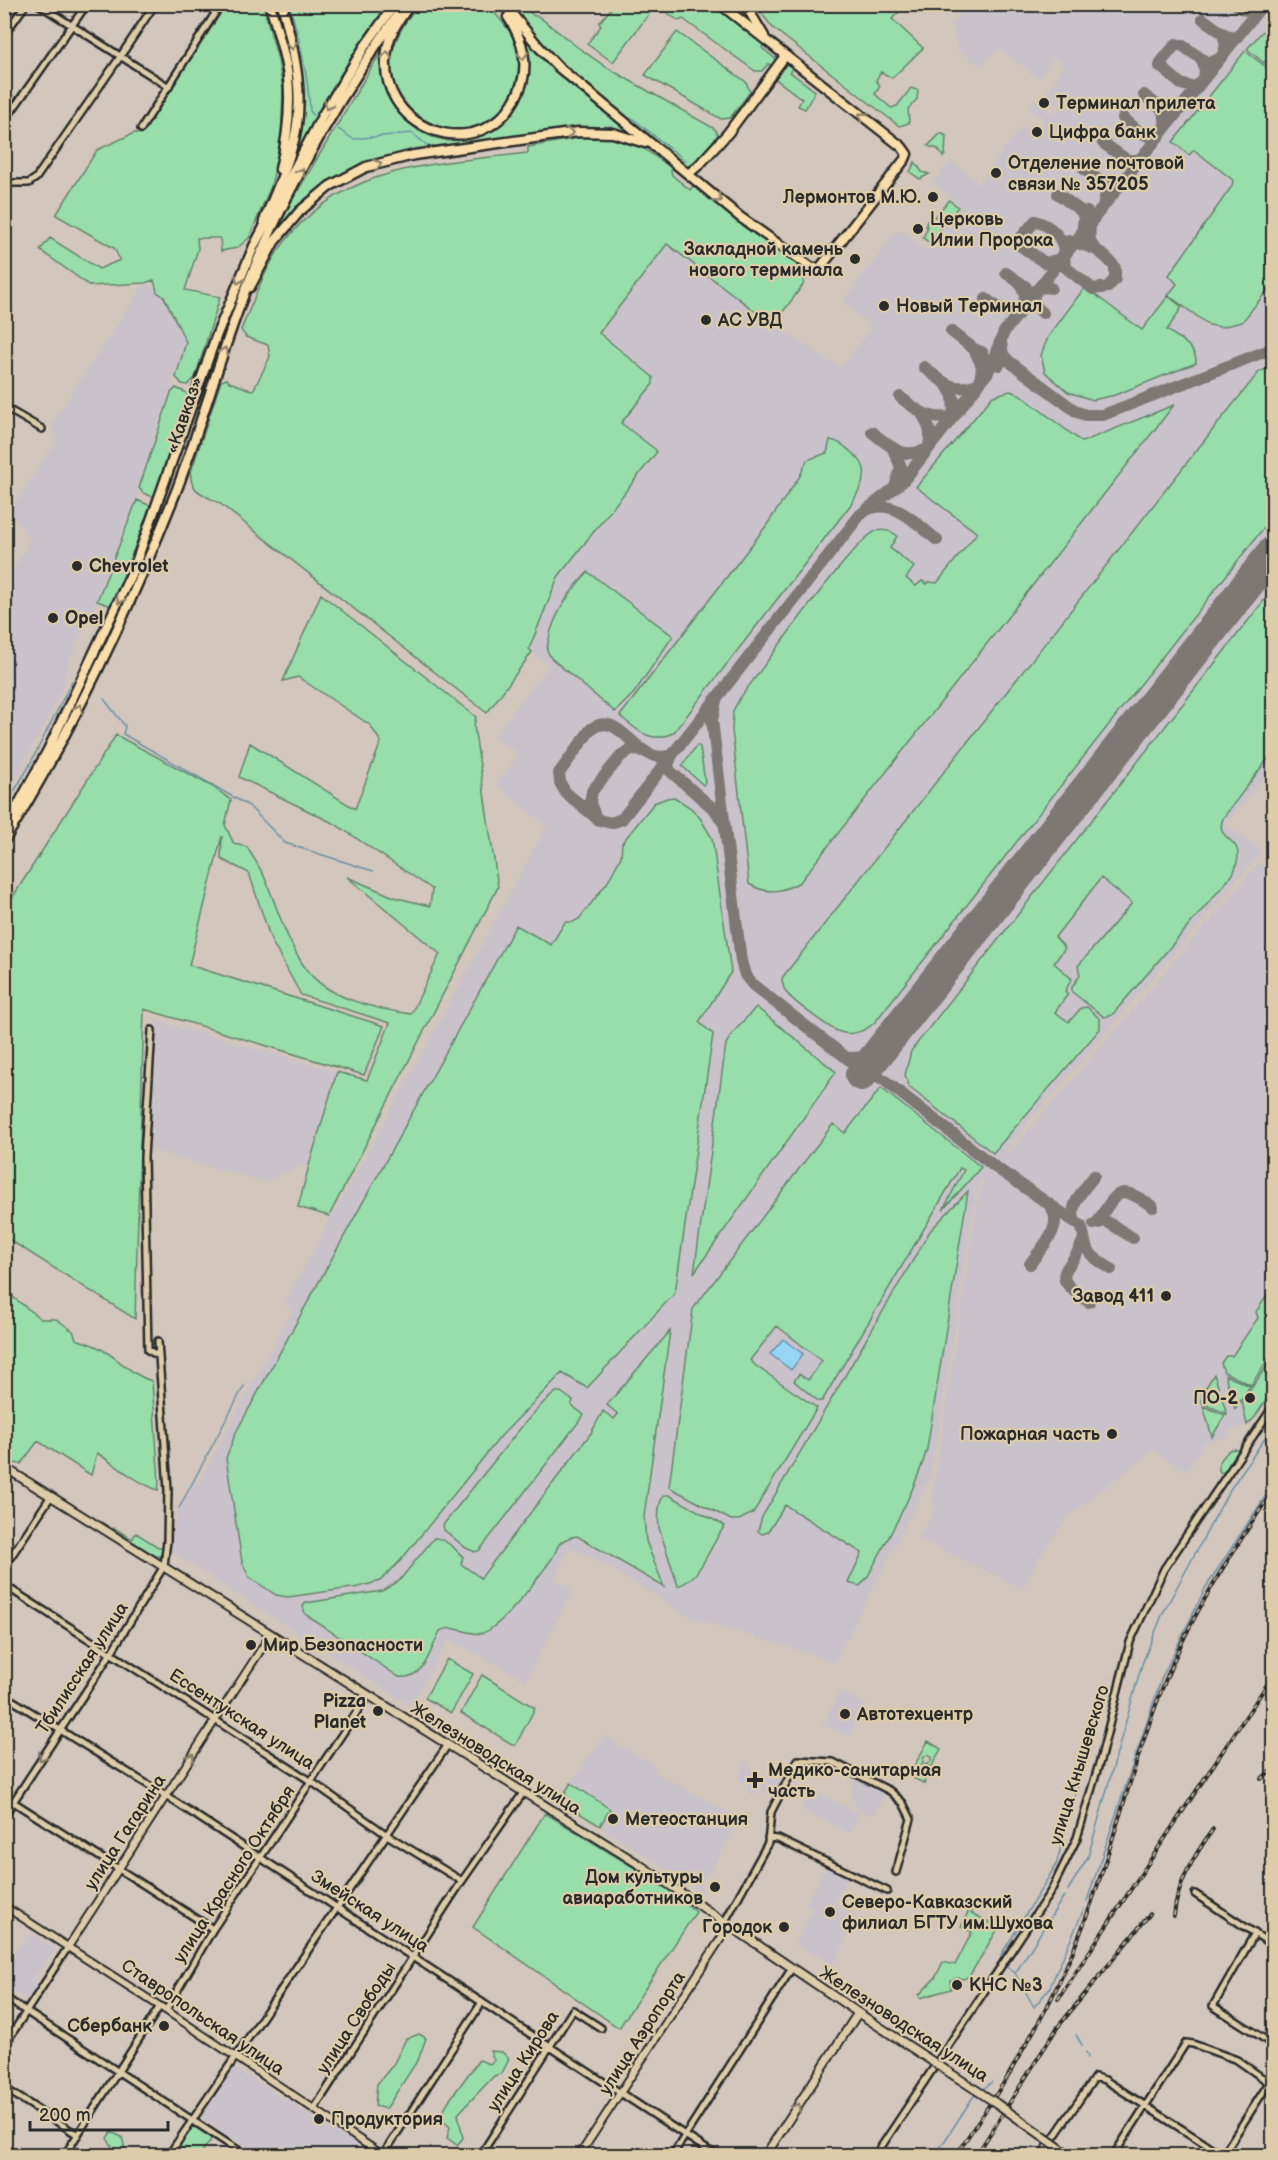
<svg xmlns="http://www.w3.org/2000/svg" width="1278" height="2160" font-family="'Balsamiq Sans',sans-serif">
  <rect width="100%" height="100%" fill="#d2c6bd"/>
  <filter id="ink" filterUnits="userSpaceOnUse"><feTurbulence type="fractalNoise" baseFrequency=".0167" numOctaves="2"/><feDisplacementMap in="SourceGraphic" scale="12" xChannelSelector="R" yChannelSelector="G"/><feConvolveMatrix kernelMatrix="1 2 1 2 8 2 1 2 1" color-interpolation-filters="sRGB"/></filter>
  <g filter="url(#ink)">
    <path fill="#cac2ca" d="M968 5H1273V765L1226 825 1262 851 1005 1150 1009 1153 1259 863 1273 873 1274 1389 1255 1417 1247 1425 1229 1430 1230 1436 1204 1443 1187 1472 1153 1450 1067 1517 1035 1564 1023 1588 919 1538 936 1506 931 1504 979 1191 984 1184 980 1180 973 1209 931 1476 833 1664 818 1656 694 1619 604 1564 572 1548 568 1549 554 1578 572 1590 526 1680 448 1639 411 1706 169 1550 178 1511 194 1482 199 1483 292 1310 284 1304 547 826 496 784 519 755 494 736 549 666 529 649 558 577 656 453V450L621 423 653 384V377L599 333 667 244 776 327 841 368 872 326 842 302 896 232H905L926 251 961 206 933 183 950 161 979 184 1022 125 1035 135 1046 122 1028 107 1035 99 1057 115 1063 108 1043 97 1064 68 1069 70 1053 58 1039 79 998 47 981 66 959 51 952 25Z
      M145 283 164 297 186 342 142 478 137 500 97 601 69 660 62 690 5 799V582L30 542V539L10 510 57 441 52 423Z
      M157 1021 337 1072 310 1162 265 1182 151 1150Z
      M840 1691 866 1705 849 1737 823 1724Z
      M604 1736 657 1767 654 1772 739 1818 709 1876 706 1875 700 1887 704 1889 702 1892 563 1803 567 1797 565 1792Z
      M745 1762 749 1764 748 1767 755 1770 754 1772 763 1777 764 1776 774 1781 776 1778 782 1781 773 1797 758 1789 755 1794 747 1790 749 1785 737 1779Z
      M856 1777 885 1793 875 1814 868 1815 857 1808 853 1799 852 1792Z
      M812 1789 860 1814 849 1833 802 1809Z
      M827 1864 849 1876 834 1904 857 1917 833 1964 795 1944 813 1909 806 1905Z
      M30 1933 55 1949 31 1982 38 1986 29 2002 5 1985 4 1970Z
      M232 2067 302 2110 373 2155H259L237 2141 200 2117Z"/>
    <path fill="#98deab" stroke="#62846b" stroke-width="1.5" d="M226 5H263L278 60 283 89 281 141 271 186 249 238 237 248 221 251 220 238H197L198 249 185 290 220 297 195 378 187 385 182 384 176 377 186 342 164 297 157 292 154 280 145 283 90 286 40 250 50 238 99 269 120 260 114 248 56 215 97 150 134 133 142 134Z
      M287 5H391L337 85 294 158C297 147 301 136 302 126 307 87 299 42 287 5Z
      M418 5H488C496 15 507 26 513 37 523 59 523 88 506 106 501 111 496 118 490 122 484 126 475 128 468 129 436 133 399 115 391 80 386 53 402 24 418 5Z
      M507 5H522L534 16H538L576 46 606 67 715 129 718 135 693 166 687 167C625 116 559 68 507 5Z
      M614 5H644L652 10 613 62 587 44 601 26 599 23Z
      M656 5H714L764 43 762 48 777 60 773 66 768 64 762 71H755L683 19 679 21Z
      M755 5H905L892 19 923 48 892 78 881 72 876 80 880 86 875 94 891 108 897 106 911 88 918 90 917 99 908 109 909 123 899 126 773 28Z
      M1273 23V56L1271 54 1264 63 1247 49 1261 33Z
      M522 32 541 53 632 134 592 129 360 167 275 235 293 199 386 43 383 58 384 77 389 99 404 119 419 131 432 137 448 141 480 135 497 129 519 103 528 82 529 58 521 33Z
      M677 32 746 82 750 92 730 118 721 119 645 75Z
      M1245 51 1273 72V283L1242 322 1221 327 1209 325 1168 295 1177 284 1169 275 1232 186 1233 180 1194 150 1189 155 1173 142Z
      M784 63 792 67 790 72 815 91 805 109 798 106 802 99 773 77Z
      M941 133 946 136 945 155 943 157 938 149 928 146Z
      M598 136 630 141 643 148 670 167 672 175 690 190 694 185 801 268 804 278 803 285 773 325 667 244 599 333 653 377V384L621 423 656 450V453L558 577 529 649 532 652 487 713 219 503C204 495 189 491 191 472L221 381 227 379 229 382 251 390 254 389 270 357 268 345 246 337 241 330C253 302 264 269 283 244 343 163 437 164 528 153V147L578 138Z
      M915 162 922 172 929 174 920 179 910 172Z
      M949 200 958 207 930 243 923 238 927 229 926 223 931 215 935 217Z
      M1085 287 1142 330 1168 296 1182 307 1167 330C1178 338 1197 347 1196 363L1115 395 1093 400 1068 392 1045 372 1041 355 1048 337Z
      M1273 366V516L875 1022C866 1031 852 1036 840 1032 830 1029 791 1000 786 992 783 987 782 983 782 978L1211 432 1259 372Z
      M176 388 187 393 188 398 163 484 153 497 143 493 139 488 171 393Z
      M1010 391 1019 394 1082 442 1174 405 800 882C782 892 767 895 749 884L732 730 733 711 740 698C760 672 855 538 876 531 883 529 893 531 897 536L890 548 914 567 906 578 916 586 922 581 927 584 929 582 937 583 977 533 916 487 993 396Z
      M830 440C839 441 844 446 851 452 874 469 863 483 852 503L674 732C652 746 636 729 620 716L766 526 800 476 807 460 827 453Z
      M137 500 151 506 111 606 97 601Z
      M588 572 673 636 634 693 615 712 551 658 547 650C550 620 568 593 588 572Z
      M1273 589V752L1223 818C1213 846 1251 832 1233 874L1112 1015 1104 1017 1072 992V987L1080 975 1078 966 1132 903 1101 878 1055 937 1065 948 1054 963 1072 979 1065 991 1068 994 1055 1012 1069 1022 1081 1008 1087 1007 1100 1019V1029L993 1153 909 1087 905 1075 911 1051Z
      M321 594 476 717 474 726 498 887 329 1216 298 1207 310 1162 337 1072 367 1080 390 1023 301 995 271 940 249 873 221 859 222 836 189 965 384 1026 364 1075 144 1009 135 1319 5 1237V909L116 735 213 787 231 800 225 825 234 844 247 847C253 857 259 866 264 876 277 906 286 941 306 969 328 999 376 1009 411 1014L440 954 347 877 394 897 430 906 432 889 335 824 239 777 250 743 355 809 381 742 370 725 298 677 283 681Z
      M697 745 700 747 705 783 703 785 682 766Z
      M674 797 691 808 700 818 712 838 731 972 699 1022 713 1034 675 1293 587 1388 562 1373 501 1436 401 1560 380 1581 359 1587 288 1597 276 1595 249 1577 242 1562 226 1458 236 1432 516 925 551 945 565 922H573L579 919 607 883 621 857 622 843 654 803 667 798Z
      M756 1007 836 1072 694 1273 726 1044 732 1034Z
      M881 1088 981 1167 943 1210 964 1170 960 1168 822 1401H818L794 1381 799 1374 808 1380 822 1361 777 1326 750 1360 756 1366 817 1408 753 1513 739 1520H731L669 1487 693 1309 833 1124 845 1133Z
      M968 1191 927 1449C914 1494 890 1534 868 1576L860 1586 848 1583 862 1553 785 1505 768 1532 762 1534 758 1531 762 1517 930 1231Z
      M4 1253 8 1258 6 1268 13 1297 41 1319H56L73 1331 76 1339C85 1342 95 1345 103 1350 120 1360 133 1376 152 1381L159 1483 158 1490C136 1482 117 1466 97 1453L91 1475 38 1441 21 1464 9 1462 5 1459V1426L7 1422 4 1420Z
      M1273 1286V1352L1251 1385 1224 1372 1221 1363 1226 1356H1232L1258 1318 1256 1312Z
      M670 1331 644 1516 646 1541 664 1587 577 1536C571 1537 565 1539 560 1543 556 1548 555 1555 551 1560 533 1584 513 1613 489 1630 474 1641 456 1622 440 1631 430 1650 425 1680 399 1677L305 1614 303 1606 306 1603 382 1591 399 1581 434 1538C445 1538 455 1549 463 1557L461 1564 481 1578 591 1433 603 1411 614 1419 618 1414 607 1405Z
      M1268 1364 1269 1367 1266 1375 1273 1370V1389L1255 1417 1247 1425 1242 1402Z
      M1214 1374 1227 1414 1202 1403V1394Z
      M1225 1375 1250 1386 1235 1409Z
      M556 1392H561L573 1401 571 1405 584 1415 480 1550 475 1552 466 1548 444 1530 443 1525 523 1425 543 1403Z
      M1203 1406 1225 1415 1212 1437Z
      M1235 1449 1238 1451 1224 1473 1220 1472C1215 1463 1224 1457 1229 1450Z
      M664 1495H669L725 1526C709 1545 703 1578 678 1586L659 1528C658 1518 657 1504 664 1495Z
      M114 1528 132 1539 136 1533 158 1547H162L163 1549 160 1556H156L112 1529Z
      M447 1659 473 1674 451 1713 425 1698Z
      M482 1675 535 1708 515 1746 461 1713Z
      M928 1741 941 1749 931 1767 925 1764 931 1761V1757L927 1755 924 1757C921 1770 922 1761 917 1769V1773L920 1775 925 1772 924 1765 931 1769 924 1781 925 1784 909 1776Z
      M571 1783 610 1809 600 1826 563 1803 567 1797 565 1792Z
      M545 1813 664 1886 696 1912 619 2028 473 1927Z
      M970 1908 973 1909 971 1913 999 1927 970 1975 964 1979 959 1978 950 1980 951 1989 920 1998 919 1995 935 1978 943 1962 955 1965 972 1932 961 1927Z
      M419 2034 426 2038 419 2058 386 2109 375 2106 377 2084 393 2065 406 2039Z
      M490 2051 502 2052 509 2059 502 2073 494 2076 458 2114 463 2138 457 2145 447 2138 450 2127 440 2118 448 2102 479 2060 490 2064 494 2060Z
      M193 2126 213 2137 202 2152V2155H191L183 2152 180 2144Z
      M111 2132 122 2137 126 2153 131 2155H97L99 2153 108 2154 112 2147 107 2138Z"/>
    <path fill="#95d5f6" stroke="#6b91a5" stroke-width="1.5" d="M783 1339 803 1354 791 1370 770 1354Z"/>
    <g fill="none" stroke-linecap="round" stroke-linejoin="round">
      <path stroke="#6b91a5" stroke-width="1.5" d="M289 4C300 40 308 74 310 111L313 115
        M632 118 686 161
        M338 129 353 139 412 133 428 146 436 148
        M506 138 543 131 612 126
        M104 699 125 726 123 734 249 806 285 843 373 871
        M4 808 27 770 72 681
        M179 1508 244 1386
        M1068 1890 1088 1857 1142 1664 1163 1613 1229 1491 1274 1425
        M1087 1901 1162 1677 1206 1587 1274 1483
        M1084 1909 1049 1989 1034 2007 1015 1973 1000 1962 1001 1955 1056 1865 1086 1757
        M1016 1972 1064 1896
        M1076 2035 1082 2045
        M1086 2052 1088 2058
        M981 2091 992 2082
        M935 2156 973 2097 977 2094"/>
      <path stroke="#7e7874" stroke-width="12" d="M1236 4C1245 12 1252 13 1262 6
        M1203 19 1222 33 1229 36
        M1202 60C1207 72 1206 84 1192 87L1181 84 1160 66 1162 61 1176 44 1183 46 1206 62C1223 63 1230 48 1222 33
        M1144 95 1161 108 1169 111
        M1123 118C1130 123 1138 133 1146 135 1165 141 1170 120 1161 108
        M1103 143 1127 160H1138L1143 156
        M1084 169 1101 182 1109 184
        M1101 182 1106 193 1103 206
        M1058 194 1081 211 1087 212
        M1081 211 1084 218 1082 232
        M1035 221C1050 225 1062 236 1064 251L1060 259 1045 263 1021 246 1019 240Z
        M1091 222C1084 255 1103 247 1115 268V279L1108 287
        M1069 240 1095 249
        M1064 255 1065 267 1093 289 1108 287
        M1006 273 1026 287
        M986 299C999 309 1008 315 1024 306L1025 295 1021 285
        M1043 313C1029 303 1030 283 1051 288
        M951 331 974 349 982 352
        M1001 342 1003 355 1010 362 1077 412 1086 415H1103L1274 348
        M924 367C944 383 953 394 980 383L982 366 974 349 986 359 999 365
        M900 397C918 411 931 422 954 416L953 396 946 384
        M872 432C892 448 902 460 928 449 932 435 930 426 922 414
        M893 449 901 467 896 484
        M869 509C894 498 918 525 937 540
        M716 701 712 720 741 961 745 975 753 985 848 1059 884 1080 995 1167 1081 1226C1084 1233 1084 1239 1086 1246 1090 1257 1101 1262 1111 1269
        M595 816 590 803 592 791 621 756 630 750 644 751
        M724 824 715 810 670 771 668 765 672 755C636 768 621 707 591 729L559 773 560 783 566 793 599 820 611 823 622 819 672 755 860 515 902 482 908 475 988 372 1004 332 1263 4
        M850 1058 868 1057 881 1050
        M1075 1222C1068 1204 1084 1190 1094 1176
        M1097 1223C1117 1191 1119 1183 1153 1207
        M1094 1224 1106 1221 1133 1238
        M1084 1238C1073 1273 1043 1272 1089 1302
        M1030 1264C1041 1248 1066 1225 1050 1206"/>
      <path stroke="#7e7874" stroke-width="32" d="M861 1075 1274 551"/>
      <g stroke="#2b2b2b" stroke-width="10">
        <path id="minor" d="M38 4 169 87
          M4 35 26 4
          M4 122 87 4
          M141 129 221 4
          M4 183H29L36 178 120 57 155 4
          M4 407 42 429
          M152 1030 144 1157 148 1350 159 1356
          M4 1567 51 1496
          M4 1585 312 1782 387 1835 462 1881
          M4 1695 166 1796 717 2156
          M4 1796 213 1929
          M4 1816 111 1653 164 1566 167 1541 168 1490 158 1341
          M768 1838 778 1839 887 1891
          M1195 1894 1274 1946
          M724 1923 768 1843 771 1812 798 1760 833 1762 890 1791 903 1803 911 1819 896 1872
          M1255 1933 1213 2006 1274 2045
          M4 1997 247 2156
          M166 2010 213 1929 368 1695
          M4 2046 68 1947
          M4 2088 78 2135
          M314 2109 462 1881 523 1793
          M383 2155 482 2002
          M64 2156 160 2006
          M168 2156 447 1746
          M480 2156 573 2010 601 2028
          M672 2156 792 1968
          M875 2156 1051 1891 1077 1838 1101 1757 1130 1642 1164 1569 1274 1405
          M1041 2156 1095 2077 1105 2080 1224 2156
          M1113 2156 1186 2043 1193 2044 1237 2060 1274 2086
          M1222 2156 1274 2075"/>
      </g>
      <g stroke="#2b2b2b" stroke-width="10">
        <path id="tertiary" d="M4 1906 161 2007 384 2156
          M68 1947 271 1634
          M579 2156 729 1926"/>
      </g>
      <g stroke="#2b2b2b" stroke-width="11">
        <path id="secondary" d="M4 1467 640 1865 863 2016
          M765 2156 858 2013"/>
      </g>
      <g stroke="#2b2b2b" stroke-width="13">
        <path id="primary" d="M270 4C276 28 285 52 288 77 291 107 287 140 280 169
          M410 4C402 17 391 29 388 45 369 130 485 172 519 91 530 66 523 39 508 17
          M504 4 539 47 557 66 740 217 805 263 812 268H820L905 159 907 154 902 147 720 4
          M745 4 764 36
          M688 174 699 165 728 133 785 56
          M264 221C273 198 284 175 291 151 307 102 295 53 282 4
          M250 287 274 242 300 211 330 186 366 167 414 155 578 132 613 133 645 143"/>
      </g>
      <g stroke="#2b2b2b" stroke-width="13">
        <path id="trunk" d="M4 831 48 750 134 568 217 334 254 246 322 116 365 46 395 4
          M4 841C73 729 129 611 177 489 203 420 222 349 249 281 289 183 343 90 405 4"/>
      </g>
      <use href="#minor" stroke="#dca" stroke-width="5"/>
      <use href="#tertiary" stroke="#dca" stroke-width="6"/>
      <use href="#secondary" stroke="#dca" stroke-width="7"/>
      <use href="#primary" stroke="#f9deab" stroke-width="8"/>
      <use href="#trunk" stroke="#f9deab" stroke-width="8"/>
      <g stroke="#2b2b2b" stroke-width="4">
        <path id="rail" d="M1261 1779 1274 1768
          M1174 1916C1177 1883 1194 1856 1213 1829
          M1058 1999 1274 1674
          M1007 2078C1021 2051 1038 2026 1051 1999 1066 1969 1079 1938 1090 1907 1119 1826 1139 1741 1173 1662 1200 1600 1237 1545 1274 1489
          M955 2156 1011 2072
          M976 2156 1057 2028 1150 1914"/>
      </g>
      <use href="#rail" stroke="#dca" stroke-width="1.5" stroke-dasharray="4.5" stroke-linecap="butt"/>
      <g stroke="#2b2b2b" stroke-width="11" stroke-linecap="butt">
        <path id="secondary-bridge" d="M863 2016 996 2103 1071 2156"/>
      </g>
      <use href="#secondary-bridge" stroke="#dca" stroke-width="7"/>
    </g>
    <defs><path id="oneway-chevron" d="M-2-3.5L2.5 0L-2 3.5" fill="none" stroke-width="1.6" stroke-linecap="round" stroke-linejoin="round" transform="scale(1.5)"/></defs>
    <g stroke="#92846b">
      <use href="#oneway-chevron" transform="translate(292 46) rotate(78)"/>
      <use href="#oneway-chevron" transform="translate(387 55) rotate(-85)"/>
      <use href="#oneway-chevron" transform="translate(523 56) rotate(84)"/>
      <use href="#oneway-chevron" transform="translate(328 106) rotate(121)"/>
      <use href="#oneway-chevron" transform="translate(862 116) rotate(-142)"/>
      <use href="#oneway-chevron" transform="translate(570 133) rotate(-6)"/>
      <use href="#oneway-chevron" transform="translate(378 164) rotate(-17)"/>
      <use href="#oneway-chevron" transform="translate(301 172) rotate(-62)"/>
      <use href="#oneway-chevron" transform="translate(718 199) rotate(39)"/>
      <use href="#oneway-chevron" transform="translate(239 280) rotate(113)"/>
      <use href="#oneway-chevron" transform="translate(224 351) rotate(-71)"/>
      <use href="#oneway-chevron" transform="translate(120 600) rotate(114)"/>
      <use href="#oneway-chevron" transform="translate(79 708) rotate(-63)"/>
    </g>
    <g stroke="#847c6a">
      <use href="#oneway-chevron" transform="translate(42 1757) rotate(122)"/>
      <use href="#oneway-chevron" transform="translate(191 1757) rotate(-56)"/>
      <use href="#oneway-chevron" transform="translate(797 2107) rotate(-57)"/>
    </g>
  </g>
  <g fill="#2b2b2b" stroke="#dca" stroke-width="2">
    <circle cx="1044" cy="103" r="6"/>
    <circle cx="1037" cy="132" r="6"/>
    <circle cx="996" cy="173" r="6"/>
    <circle cx="933" cy="197" r="6"/>
    <circle cx="918" cy="229" r="6"/>
    <circle cx="855" cy="259" r="6"/>
    <circle cx="884" cy="306" r="6"/>
    <circle cx="706" cy="320" r="6"/>
    <circle cx="77" cy="566" r="6"/>
    <circle cx="53" cy="618" r="6"/>
    <circle cx="1166" cy="1296" r="6"/>
    <circle cx="1250" cy="1398" r="6"/>
    <circle cx="1112" cy="1434" r="6"/>
    <circle cx="251" cy="1645" r="6"/>
    <circle cx="378" cy="1711" r="6"/>
    <circle cx="845" cy="1714" r="6"/>
    <path d="M752 1771h6v6h6v6h-6v6h-6v-6h-6v-6h6z"/>
    <circle cx="613" cy="1819" r="6"/>
    <circle cx="715" cy="1887" r="6"/>
    <circle cx="830" cy="1912" r="6"/>
    <circle cx="784" cy="1927" r="6"/>
    <circle cx="957" cy="1985" r="6"/>
    <circle cx="164" cy="2026" r="6"/>
    <circle cx="319" cy="2119" r="6"/>
  </g>
  <g text-anchor="middle" stroke-width="4.5" stroke-linejoin="round" paint-order="stroke">
    <g font-size="18" font-weight="bold" fill="#2b2b2b" stroke="#dca" text-anchor="start">
      <text x="1056" y="109">Терминал прилета</text>
      <text x="1049" y="138">Цифра банк</text>
      <text x="1008" y="169">Отделение почтовой<tspan x="1008" dy="21">связи № 357205</tspan></text>
      <text x="921" y="203" text-anchor="end">Лермонтов М.Ю.</text>
      <text x="930" y="225">Церковь<tspan x="930" dy="21">Илии Пророка</tspan></text>
      <text x="843" y="255" text-anchor="end">Закладной камень<tspan x="843" dy="21">нового терминала</tspan></text>
      <text x="896" y="312">Новый Терминал</text>
      <text x="718" y="326">АС УВД</text>
      <text x="89" y="572">Chevrolet</text>
      <text x="65" y="624">Opel</text>
      <text x="1154" y="1302" text-anchor="end">Завод 411</text>
      <text x="1238" y="1404" text-anchor="end">ПО-2</text>
      <text x="1100" y="1440" text-anchor="end">Пожарная часть</text>
      <text x="263" y="1651">Мир Безопасности</text>
      <text x="366" y="1707" text-anchor="end">Pizza<tspan x="366" dy="21">Planet</tspan></text>
      <text x="857" y="1720">Автотехцентр</text>
      <text x="768" y="1776">Медико-санитарная<tspan x="768" dy="21">часть</tspan></text>
      <text x="625" y="1825">Метеостанция</text>
      <text x="703" y="1883" text-anchor="end">Дом культуры<tspan x="703" dy="21">авиаработников</tspan></text>
      <text x="842" y="1908">Северо-Кавказский<tspan x="842" dy="21">филиал БГТУ им.Шухова</tspan></text>
      <text x="772" y="1933" text-anchor="end">Городок</text>
      <text x="969" y="1991">КНС №3</text>
      <text x="152" y="2032" text-anchor="end">Сбербанк</text>
      <text x="331" y="2125">Продуктория</text>
    </g>
    <g font-size="18" fill="#2b2b2b" stroke="#dca">
      <text transform="translate(184 415) rotate(-71)" y="6">«Кавказ»</text>
      <text transform="translate(82 1668) rotate(-57)" y="6">Тбилисская улица</text>
      <text transform="translate(242 1719) rotate(33)" y="6">Ессентукская улица</text>
      <text transform="translate(496 1758) rotate(32)" y="6">Железноводская улица</text>
      <text transform="translate(1079 1765) rotate(-73)" y="6">улица Кнышевского</text>
      <text transform="translate(125 1832) rotate(-57)" y="6">улица Гагарина</text>
      <text transform="translate(234 1874) rotate(-57)" y="6">улица Красного Октября</text>
      <text transform="translate(370 1911) rotate(33)" y="6">Змейская улица</text>
      <text transform="translate(203 2017) rotate(34)" y="6">Ставропольская улица</text>
      <text transform="translate(356 2018) rotate(-57)" y="6">улица Свободы</text>
      <text transform="translate(904 2024) rotate(33)" y="6">Железноводская улица</text>
      <text transform="translate(642 2033) rotate(-57)" y="6">улица Аэропорта</text>
      <text transform="translate(523 2061) rotate(-57)" y="6">улица Кирова</text>
    </g>
  </g>
  <rect width="1278" height="2160" fill="none" stroke="#dca" stroke-width="24"/>
  <rect x="12" y="12" width="1254" height="2136" fill="none" stroke="#2b2b2b" stroke-width="2" filter="url(#ink)"/>
  <path d="M30 2121v9h138v-9" fill="none" stroke="#2b2b2b" stroke-width="3"/>
  <text x="39" y="2121" font-size="18" fill="#2b2b2b" stroke="#ddccaa" stroke-width="4.5" paint-order="stroke">200 m</text>
</svg>
